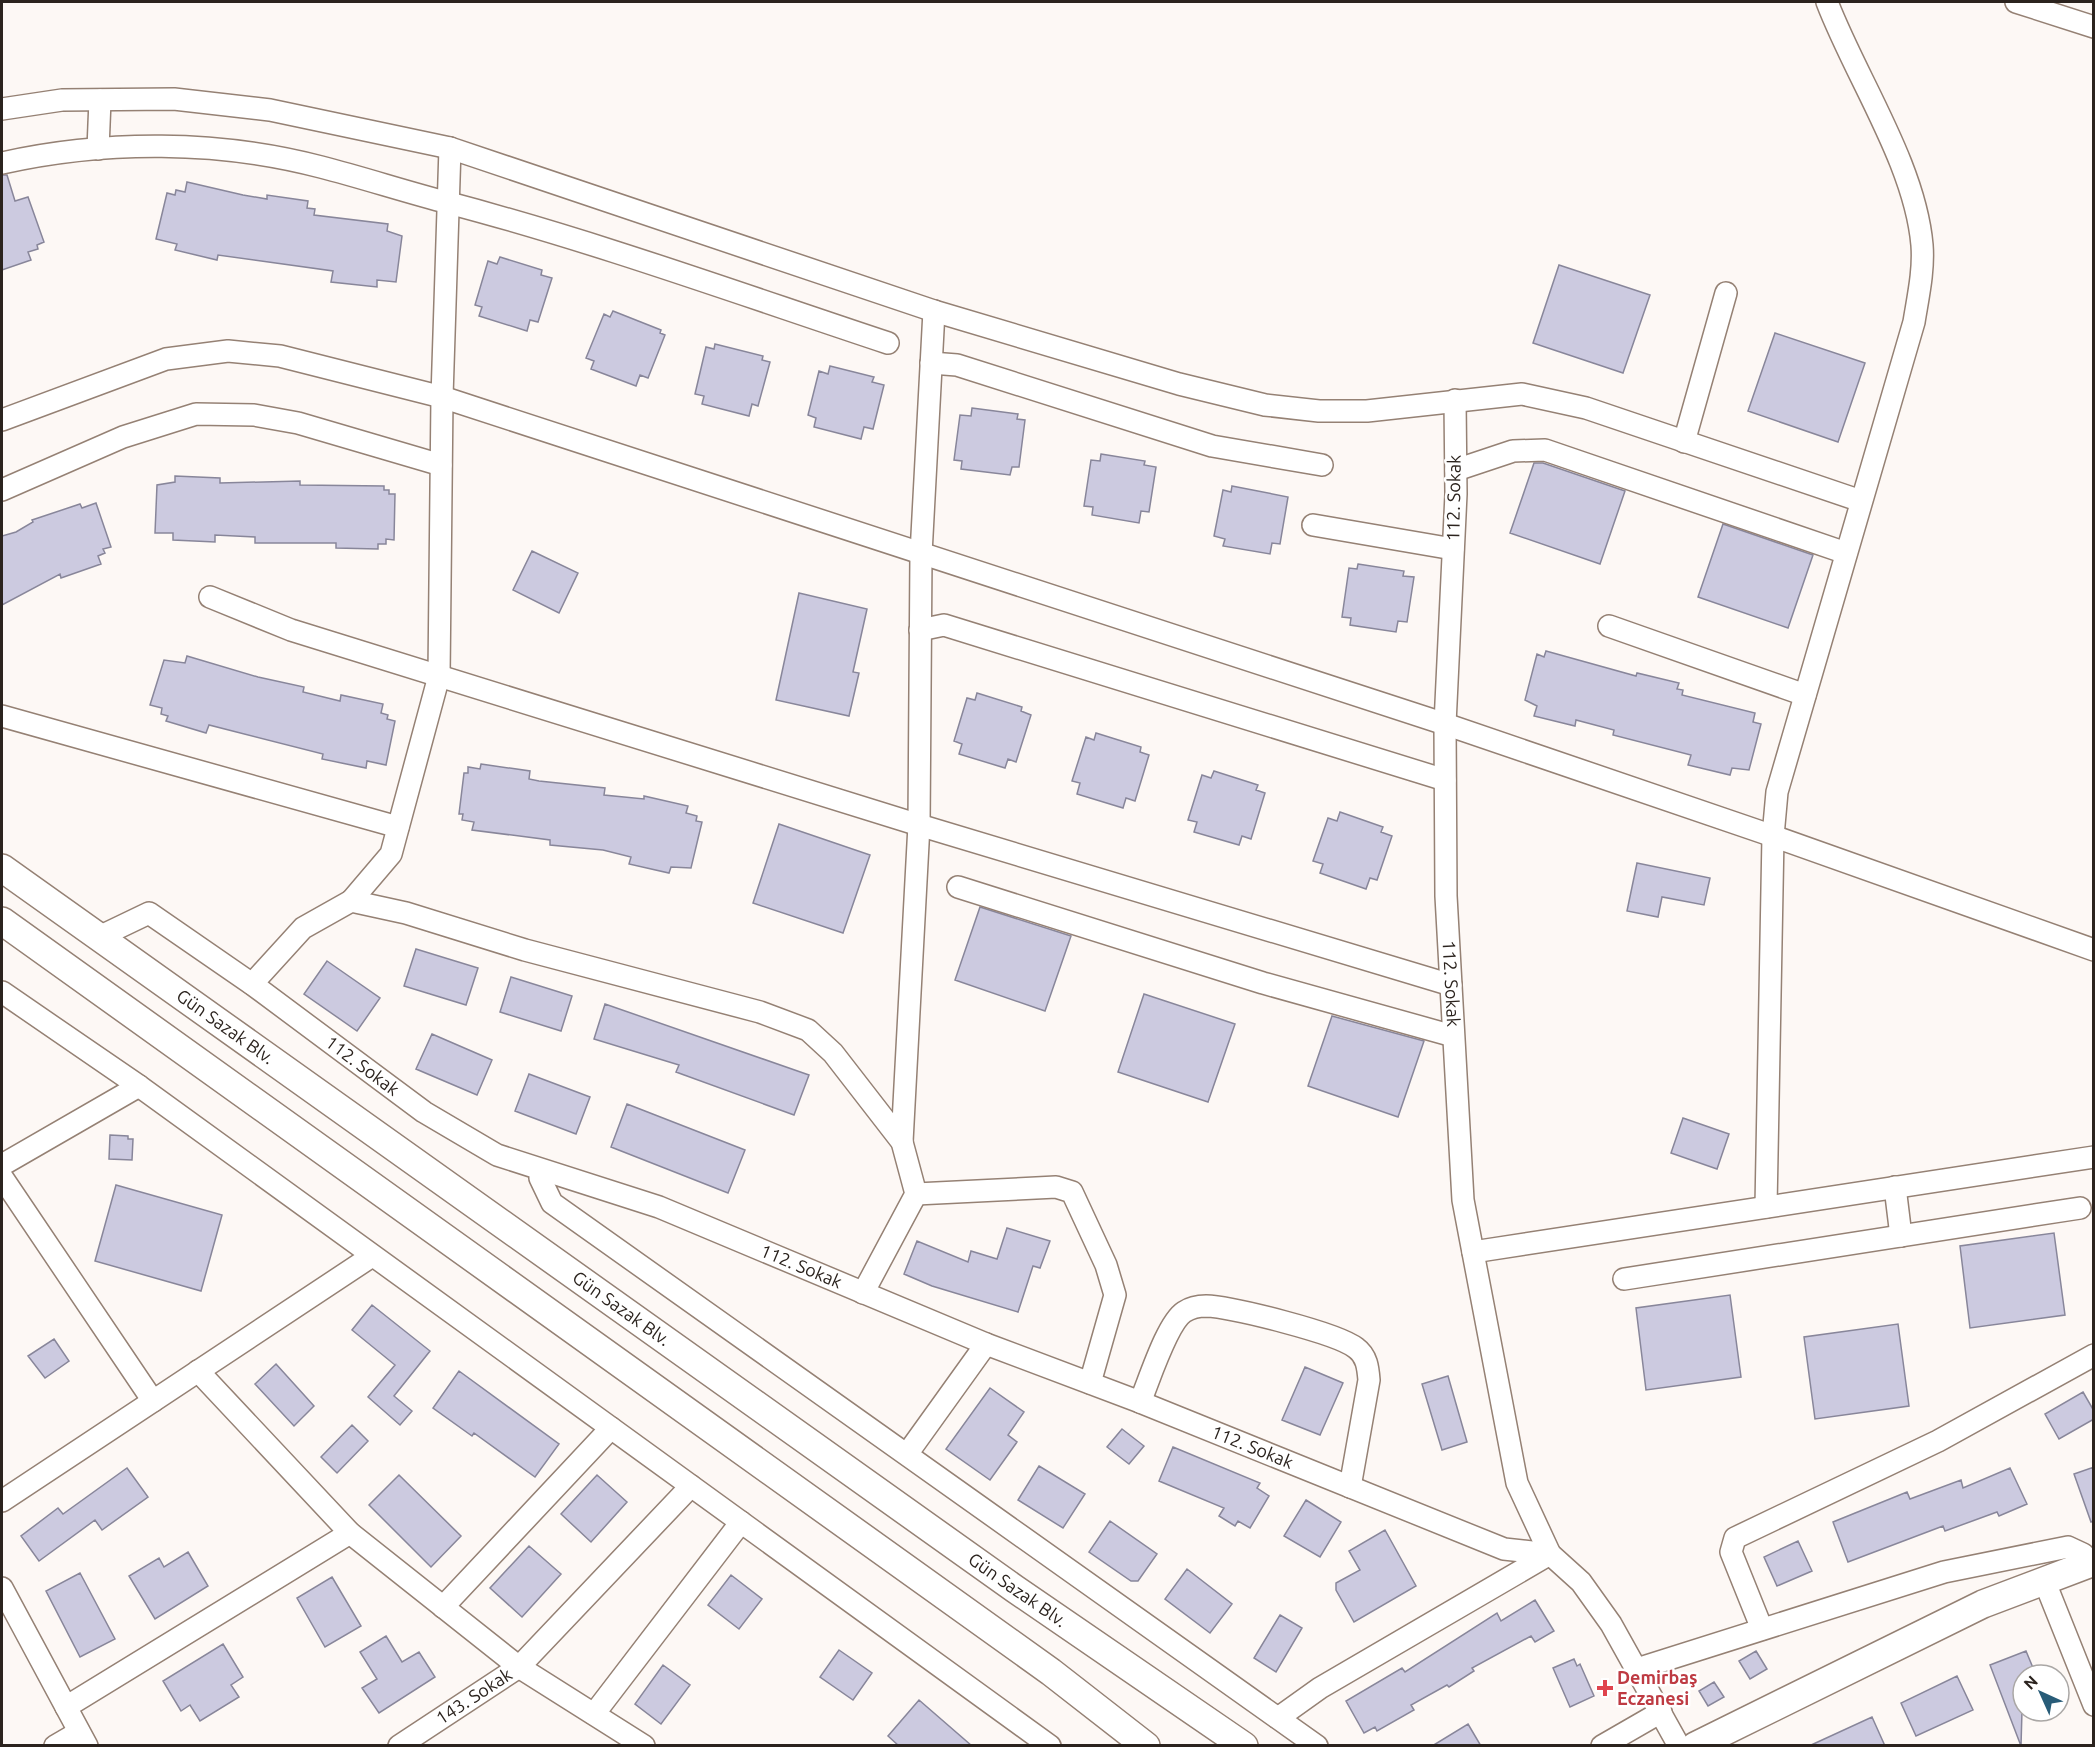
<svg xmlns="http://www.w3.org/2000/svg" width="2095" height="1747" font-family="Ubuntu,sans-serif">
  <rect width="100%" height="100%" fill="#fdf8f5"/>
  <path fill="#cccae0" stroke="#88869a" stroke-width="1.5" d="M2 175H7L15 201 28 197 44 242 37 245 38 249 28 252 31 260 2 270Z
    M187 182 243 195 267 199V195L308 201 307 208 315 209 314 215 388 224 387 231 402 236 396 282 377 280V287L331 282 333 271 218 255 217 260 175 250 177 244 156 239 167 193 175 195 176 190 185 192Z
    M500 257 542 270 541 275 552 278 538 322 530 320 527 331 479 316 482 307 475 305 488 261 497 264Z
    M1559 265 1650 295 1623 373 1533 343Z
    M613 311 661 330 660 333 665 335 648 378 640 375 636 386 591 369 594 361 586 358 604 314 610 317Z
    M1775 333 1865 363 1838 442 1748 411Z
    M715 344 763 356 762 360 770 362 758 406 752 404 749 416 702 404 704 396 695 394 706 347 714 349Z
    M830 366 874 377 872 382 884 385 873 429 864 427 861 439 814 427 816 418 808 415 819 371 828 374Z
    M972 408 1018 414 1017 419 1025 420 1019 467H1012L1010 475 961 469 962 461 954 460 960 415 971 416Z
    M1101 454 1145 461 1144 465 1156 467 1149 512 1141 511 1139 523 1092 515 1093 507 1084 506 1091 460 1100 461Z
    M1534 463H1543L1625 491 1600 564 1510 533Z
    M175 476 220 478V483L300 481V485L384 486V490H389V494H395L394 540 386 539V544H378V549L336 548V543H255V537L215 535V542L173 540V533H155L157 485 175 482Z
    M1232 486 1288 497 1280 544 1272 543 1270 554 1223 546 1225 539 1214 536 1223 490 1231 492Z
    M96 503 111 547 103 549 105 553 98 556 101 564 61 578 60 574 2 605V536L16 532 33 522 32 520 80 504 82 508Z
    M1723 524 1813 555 1788 628 1698 597Z
    M532 551 578 573 559 613 513 590Z
    M1358 564 1404 571 1403 576 1414 577 1407 622 1398 621 1396 632 1350 625 1351 618 1342 617 1349 568 1357 569Z
    M799 593 867 609 853 672 859 673 849 716 776 700Z
    M1546 651 1636 676 1637 673 1679 683 1677 689 1683 690 1682 695 1755 713 1753 722 1761 724 1749 770 1732 768 1730 775 1688 765 1691 755 1613 735 1614 730 1576 720 1575 726 1534 716 1537 706 1525 700 1537 654 1544 657Z
    M187 656 258 677 304 687 303 692 340 701 341 695 383 704 381 713 388 715 387 719 395 721 386 765 367 761 366 768 322 759 323 754 209 725 206 733 166 721 168 716 161 714 162 708 150 705 164 660 185 663Z
    M977 693 1022 707 1021 711 1031 715 1016 762 1008 759 1005 768 959 754 962 744 954 741 967 698 975 700Z
    M1096 733 1141 747 1140 752 1149 755 1135 801 1126 798 1123 808 1077 794 1080 783 1072 781 1086 737 1094 740Z
    M481 764 530 771 529 779 539 781 605 788 604 795 644 799V796L688 806 686 813 697 816 696 821 702 822 691 868 671 867 669 873 629 864 631 857 603 850 550 845V840L472 830 474 822 462 820 463 814H459L464 773H468V767L480 769Z
    M1214 771 1258 785 1256 790 1265 793 1251 839 1242 836 1239 845 1194 832 1197 822 1188 820 1202 775 1211 778Z
    M1340 812 1383 827 1381 832 1392 836 1377 880 1370 878 1366 889 1320 873 1323 864 1313 861 1328 818 1337 821Z
    M779 824 870 855 843 933 753 903Z
    M1637 863 1710 878 1704 905 1662 897 1658 917 1627 911Z
    M980 907 1071 936 1045 1011 955 980Z
    M416 949 478 968 466 1005 404 986Z
    M327 961 380 998 357 1031 304 994Z
    M511 977 572 996 561 1031 500 1012Z
    M1144 994 1235 1024 1208 1102 1118 1072Z
    M605 1004 809 1075 794 1115 676 1072 679 1065 594 1039Z
    M1332 1016 1424 1041 1398 1117 1308 1086Z
    M432 1034 492 1060 477 1095 416 1069Z
    M529 1074 590 1097 576 1134 515 1111Z
    M627 1104 745 1150 728 1193 611 1147Z
    M1683 1118 1729 1134 1717 1169 1671 1153Z
    M110 1135 128 1136V1139H133L132 1160 109 1159Z
    M116 1185 222 1215 201 1291 95 1261Z
    M1007 1228 1050 1241 1040 1268 1033 1266 1018 1312 932 1286 904 1274 917 1241 968 1262 971 1251 997 1259Z
    M2054 1233 2065 1315 1970 1328 1960 1246Z
    M1730 1295 1741 1377 1646 1390 1636 1308Z
    M372 1305 430 1351 394 1396 412 1411 400 1425 368 1397 395 1365 352 1330Z
    M1898 1324 1909 1406 1815 1419 1804 1337Z
    M54 1339 69 1361 45 1378 28 1356Z
    M276 1364 314 1406 294 1426 255 1384Z
    M1305 1367 1343 1383 1320 1435 1282 1420Z
    M459 1371 559 1444 535 1477 474 1433 472 1436 433 1408Z
    M1448 1376 1467 1442 1442 1450 1422 1384Z
    M990 1388 1024 1412 1008 1435 1017 1442 990 1480 946 1449Z
    M2083 1392 2094 1411V1419L2059 1439 2045 1414Z
    M352 1425 368 1441 337 1473 321 1457Z
    M1122 1429 1144 1446 1129 1464 1107 1447Z
    M1173 1447 1260 1483 1257 1488 1269 1496 1250 1528 1238 1521 1235 1526 1219 1516 1224 1508 1159 1481Z
    M1039 1466 1085 1494 1063 1528 1018 1500Z
    M2094 1467V1521L2091 1522 2074 1474Z
    M127 1468 148 1497 102 1530 95 1520 39 1561 21 1536 58 1508 63 1514Z
    M2010 1468 2027 1504 1999 1516 1997 1512 1945 1531 1943 1526 1848 1562 1833 1522 1907 1492 1910 1499 1961 1480 1963 1488Z
    M399 1475 461 1536 431 1567 369 1505Z
    M597 1475 627 1502 591 1542 561 1514Z
    M1306 1500 1341 1522 1320 1557 1284 1536Z
    M1110 1521 1157 1554 1138 1581H1131L1089 1552Z
    M1385 1530 1416 1586 1354 1622 1336 1590V1583L1360 1570 1349 1551Z
    M1798 1541 1812 1571 1777 1586 1764 1557Z
    M529 1546 561 1574 522 1617 490 1588Z
    M188 1552 208 1586 155 1619 129 1576 159 1558 164 1567Z
    M1187 1569 1232 1604 1210 1633 1165 1599Z
    M80 1573 115 1639 80 1657 46 1591Z
    M731 1575 762 1599 739 1629 708 1605Z
    M332 1577 361 1626 325 1647 297 1598Z
    M1535 1600 1554 1631 1535 1642 1531 1636 1472 1668 1474 1671 1449 1687 1447 1685 1411 1705 1414 1710 1377 1731 1375 1727 1364 1733 1346 1701 1402 1668 1405 1672 1497 1613 1501 1621Z
    M1280 1615 1302 1628 1276 1672 1254 1658Z
    M386 1636 402 1662 419 1652 435 1677 379 1713 362 1688 377 1679 360 1652Z
    M223 1644 243 1677 231 1685 239 1697 200 1721 190 1705 181 1711 163 1681Z
    M839 1650 872 1673 853 1700 820 1677Z
    M1756 1651 1767 1669 1750 1679 1739 1661Z
    M2026 1651 2036 1675H2023L2021 1746 1990 1665Z
    M1574 1659 1577 1666 1580 1664 1594 1696 1570 1707 1553 1668Z
    M663 1665 690 1685 661 1724 635 1704Z
    M1957 1676 1973 1710 1916 1736 1901 1703Z
    M1714 1682 1724 1697 1708 1706 1699 1691Z
    M919 1700 972 1746H899L888 1736Z
    M1872 1717 1885 1746H1809Z
    M1468 1724 1481 1746H1432Z"/>
  <g fill="none" stroke-linecap="round" stroke-linejoin="round">
    <g stroke="#958174" stroke-width="24">
      <g id="minor">
        <path d="M2016 2 2094 27"/>
        <path d="M2 109 62 100 174 99 270 110 450 148 934 311 1179 384 1265 405 1319 411H1367L1522 394 1586 408 1861 501"/>
        <path d="M98 149 100 100"/>
        <path d="M2 163C105 140 218 140 321 167 364 178 406 192 449 203 597 242 743 295 888 343"/>
        <path d="M931 363 957 365 1212 446 1322 465"/>
        <path id="s1" d="M1455 400 1456 494 1445 724 1446 896 1463 1200 1517 1483 1550 1554 1581 1582 1611 1624 1679 1746"/>
        <path d="M2 420 166 359 228 351 280 356 442 397 1445 724 1773 836 2094 950"/>
        <path d="M1684 442 1726 293"/>
        <path d="M1456 470 1513 451 1545 450 1846 553"/>
        <path d="M2 490 123 437 196 414 254 415 298 423 441 465"/>
        <path d="M1313 525 1453 549"/>
        <path d="M210 597 291 630 919 825 1451 985"/>
        <path d="M1609 626 1805 695"/>
        <path d="M920 630 944 625 1445 780"/>
        <path d="M2 716 398 827"/>
        <path d="M958 887 1263 983 1453 1036"/>
        <path d="M351 901 391 854 439 676 442 397 450 148"/>
        <path id="s2" d="M99 937 149 913 252 984 424 1112 497 1155 659 1207 986 1344 1140 1402 1504 1549 1550 1554"/>
        <path d="M252 984 303 928 351 901 406 913 525 950 760 1012 808 1030 833 1053 902 1142 916 1194 863 1293"/>
        <path d="M2 992 139 1086 1050 1746"/>
        <path d="M902 1142 919 825 921 554 934 311"/>
        <path d="M2 1165 139 1086"/>
        <path d="M542 1171 540 1178 552 1203 1317 1746"/>
        <path d="M2 1177 153 1401"/>
        <path d="M1895 1187 1901 1236"/>
        <path d="M916 1194 1056 1187 1072 1192 1106 1265 1115 1295 1090 1383"/>
        <path d="M1766 1207 1773 836 1777 792 1914 322C1918 297 1924 271 1922 245 1915 164 1856 78 1827 2"/>
        <path d="M1473 1252 2094 1157"/>
        <path d="M1624 1279 2080 1208"/>
        <path d="M198 1371 350 1533 519 1667 644 1746"/>
        <path d="M1140 1402C1149 1381 1167 1323 1184 1312 1190 1308 1199 1306 1206 1306 1232 1307 1337 1333 1356 1348 1367 1356 1368 1368 1369 1380L1350 1487"/>
        <path d="M907 1454 986 1344"/>
        <path d="M2 1501 372 1256"/>
        <path d="M2044 1580 2094 1705"/>
        <path d="M2 1588 87 1746"/>
        <path d="M443 1607 611 1428"/>
        <path d="M1762 1629 1731 1552 1735 1538 1938 1441 2094 1355"/>
        <path d="M1637 1669 1944 1572 2068 1547 2083 1554 2091 1562"/>
        <path d="M66 1707 350 1533"/>
        <path d="M594 1714 741 1522"/>
        <path d="M1278 1718 1320 1688 1550 1554"/>
        <path d="M55 1746 79 1732"/>
        <path id="s3" d="M399 1746 519 1667 691 1486"/>
        <path d="M1602 1746 1661 1712"/>
      </g>
    </g>
    <g stroke="#958174" stroke-width="30">
      <g id="major">
        <path id="s4" d="M2 868 1015 1589 1244 1746"/>
        <path d="M2 921 1051 1672 1146 1746"/>
        <path d="M1695 1746 1983 1604 2094 1562"/>
      </g>
    </g>
    <use href="#minor" stroke="#fff" stroke-width="21"/>
    <use href="#major" stroke="#fff" stroke-width="27"/>
  </g>
  <path fill="#e0444e" stroke="#fff" stroke-width="2" d="M1602 1679h6v6h6v6h-6v6h-6v-6h-6v-6h6z"/>
  <g text-anchor="middle" stroke-width="5" stroke-linejoin="round" paint-order="stroke">
    <g font-size="18" fill="#2b231e" stroke="#fff">
      <text transform="translate(1454 498) rotate(-89)" y="6">112. Sokak</text>
      <text dy="6" stroke="none"><textPath href="#s1" startOffset="584">112. Sokak</textPath></text>
      <text dy="6" stroke="none"><textPath href="#s4" startOffset="274">Gün Sazak Blv.</textPath></text>
      <text dy="6" stroke="none"><textPath href="#s2" startOffset="318">112. Sokak</textPath></text>
      <text dy="6" stroke="none"><textPath href="#s2" startOffset="804">112. Sokak</textPath></text>
      <text dy="6" stroke="none"><textPath href="#s4" startOffset="760">Gün Sazak Blv.</textPath></text>
      <text dy="6" stroke="none"><textPath href="#s2" startOffset="1290">112. Sokak</textPath></text>
      <text dy="6" stroke="none"><textPath href="#s4" startOffset="1246">Gün Sazak Blv.</textPath></text>
      <text dy="6" stroke="none"><textPath href="#s3" startOffset="90">143. Sokak</textPath></text>
    </g>
    <g font-size="18" font-weight="bold" fill="#be3a42" stroke="#fff" text-anchor="start">
      <text x="1617" y="1684">Demirbaş<tspan x="1617" dy="21">Eczanesi</tspan></text>
    </g>
  </g>
  <rect width="2095" height="1747" fill="none" stroke="#2b231e" stroke-width="6"/>
  <g transform="translate(2041 1693) rotate(315)"><circle r="28" fill="#ffffff" stroke="#aaa7a5" stroke-width="1.5"/>
  <path d="M0-4.5L10 22L0 15L-10 22Z" fill="#285c78"/>
  <text y="-9" font-size="16" font-weight="bold" text-anchor="middle" fill="#2b231e">N</text>
  </g>
</svg>
